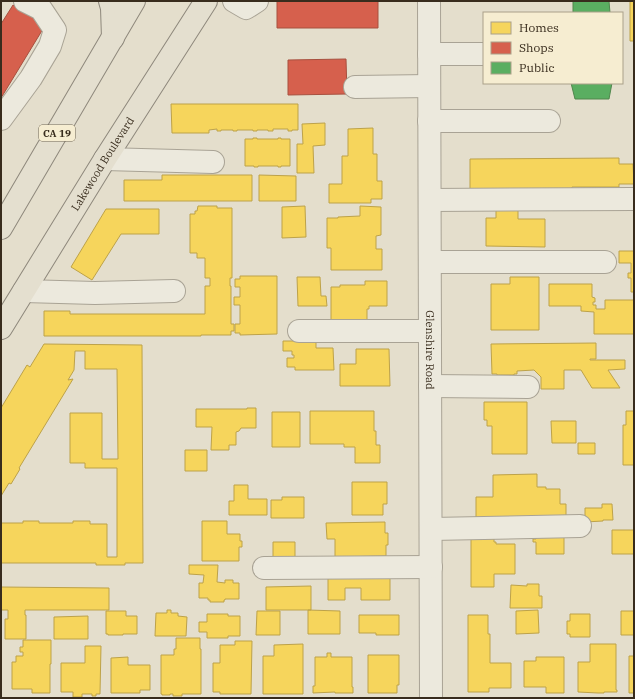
<svg xmlns="http://www.w3.org/2000/svg" width="635" height="699" font-family="'IBM Plex Serif',serif">
  <rect width="100%" height="100%" fill="#e4decc"/>
  <path fill="#f6d55c" stroke="#bda249" d="M630 1H634V41H630Z
    M171 104H298V130H292V131H288V129H273V131H268V130H257V131H253V130H237V131H233V130H221V131H217V129L209 130V133H172Z
    M325 123V145L313 146 314 173H297V144H303L302 124Z
    M373 128V154H377V181H382V199H371V203H329V184H342V156H348V129Z
    M253 138H257V139H278V138H281V139H290V166H281V167H278V166H258V167H254V166H245V139H253Z
    M619 158V164H633L634 184H619V187H572V196L470 195V159Z
    M162 175H252V201H124V180H162Z
    M259 175 296 176V201H259Z
    M496 205 518 206V219H545V247L486 246V218H496Z
    M198 206H217V208H232V278H230V286H231V324H234V331H231V335H201V336H44V311H70V314H205V286H210V278H205V258H197V253H190V214H195V211H197Z
    M305 206 306 237 282 238V207Z
    M360 206 381 207V235L376 236V249H382V270H331V248H327V218H338V217L360 216Z
    M106 209H159V234H121L92 280 71 267Z
    M619 251H634V292H631V278H628V273H631V263H619Z
    M240 276H277V334L240 335V333H235V324H240V305H234V297H240V287H235V279H240Z
    M297 277H320L321 296H326L327 306H298Z
    M510 277H539V330H491V284H510Z
    M365 281H387V306H369V309H367V324H331V287H340V285H365Z
    M549 284H592V297L595 298V302H593V305H596V309H605V300H634V334H594V312L581 311V306H549Z
    M316 339V348H333L334 370H295V367H287V358H294V355H292V351H283V341H296Z
    M596 343V359H590V360H625V369L608 370 620 388H592L581 370H564V389H541V377L534 370 517 371V374H514V375H497V374H492L491 344Z
    M44 344 142 345 143 563H125V565H96V563H1V523H23V521H39V523H73V521H90V524H107V557H117V468H85V463H70V413H102V459H118L117 369H85V351H75L74 370 68 380 73 379 19 468 20 469 11 484 9 483 1 496V408L27 365 30 367Z
    M356 349H389L390 386H340V364H356Z
    M484 402H527V454H492V426H487V420H484Z
    M247 408H256V428H241L239 431 236 432V445H229V450H211L212 427H196V409H247Z
    M310 411H374V431H376V445H380V463H355V447H344V444H310Z
    M626 411H634V465H623V425H626Z
    M272 412H300V447H272Z
    M551 421H576V443H552Z
    M578 443H595V454H578Z
    M185 450H207V471H185Z
    M537 474V487H546V489H560V504H566V520H476V497H493V475Z
    M352 482H387V504H383V515H352Z
    M234 485H248V499H267V515H229V501H234Z
    M282 497H304V518H271V500H282Z
    M602 504H612L613 520H603V521L585 522V508H602Z
    M202 521H227V534H240V541H242V547H239V561H202Z
    M385 522V533H388V545H386V556L335 557V539H327L326 523Z
    M494 530V542H496V544H515V574H494V587H471V531Z
    M612 530H634V554H612Z
    M564 531V554H536V542H533V539H536V536Z
    M273 542H295V564H273Z
    M189 565H218L217 582 225 583V580H233V583H239V599H225V600H224V602H210V600H208V598H199V583H203L204 575 189 574Z
    M328 572H390V600H361V588H345V600H328Z
    M527 584H539V596H542V608H510L511 585 527 586Z
    M311 586V610H266V587Z
    M1 587 109 588V610H25V615H26V639H5V619H8V610H1Z
    M167 610H171V613H178V616L187 617 186 636H155L156 613H167Z
    M308 610 340 611V634H308Z
    M538 610 539 633 516 634V611Z
    M106 611H126V616H137V634H123V635H108V634H106Z
    M257 611H280V635H256Z
    M621 611H634V635H621Z
    M207 614H228V616H240V636H228V638H207V632H199V622H207Z
    M570 614H590V637H570V634H567V621H570Z
    M359 615H399V635H376V633H359Z
    M468 615H488V634H490V663H511V688H489V692H468Z
    M88 616V639H54V617Z
    M176 638H200V649H201V694H182V696H173V694H170V695H162V694H161V655H174V649H176Z
    M23 640H51V664H50V693H32V689H12V662H16V656H23V652H20V647H23Z
    M235 641H252L251 694H220V692H213V663H220V645H235Z
    M303 644V694H263V656H274V645Z
    M590 644H616V690H617V692H604V693H598L578 692V662H590Z
    M85 646H101L100 693V694H96V696H92V694H82V697H73V692H61V663H85Z
    M327 653H331V657H352V687H353V693H335V692L313 693V686H315V657H327Z
    M368 655H399V685H397V693H368Z
    M629 656H634V693H629Z
    M128 657V665H150V690H140V693H111V658Z
    M536 657H564V693H546V687H524V661H536Z"/>
  <path fill="#d6604d" stroke="#a7503f" d="M277 1H378V28H277Z
    M13 5 46 24 1 98V24Z
    M346 59 347 94 288 95V60Z"/>
  <path fill="#5aae61" stroke="#50874d" d="M573 1H609L610 13H573Z
    M571 83H612L609 99H575Z"/>
  <g fill="none" stroke-linecap="round" stroke-linejoin="round">
    <g stroke="#a9a395" stroke-width="24">
      <g id="minor">
        <path d="M234 1 246 8 257 1"/>
        <path id="s1" d="M429 1 431 698"/>
        <path d="M429 54H484"/>
        <path d="M355 87 429 86"/>
        <path d="M1 119 31 78 50 46 55 30 41 9 25 1"/>
        <path d="M429 121H549"/>
        <path d="M105 159 213 162"/>
        <path d="M430 200 634 199"/>
        <path d="M430 262H605"/>
        <path d="M24 291 95 293 174 291"/>
        <path d="M299 331H430"/>
        <path d="M430 386 528 387"/>
        <path d="M431 529 580 526"/>
        <path d="M264 568 431 567"/>
      </g>
    </g>
    <g stroke="#8e887c" stroke-width="24">
      <g id="major">
        <path d="M110 1 112 8 113 38"/>
        <path d="M1 228 134 1"/>
        <path id="s2" d="M1 328 105 159 206 1"/>
      </g>
    </g>
    <use href="#minor" stroke="#ece9dd" stroke-width="22"/>
    <use href="#major" stroke="#e4dfcf" stroke-width="22"/>
  </g>
  <g text-anchor="middle" stroke-width="4" stroke-linejoin="round" paint-order="stroke">
    <rect fill="#f6edd1" stroke="#716653" stroke-width="1" x="39" y="125" width="36" height="16" rx="3"/>
    <g font-size="10" font-weight="bold" fill="#382c1d">
      <text x="57" y="137">CA 19</text>
    </g>
    <g font-size="11" fill="#382c1d" stroke="#f6edd1">
      <text dy="4" stroke="none"><textPath href="#s2" startOffset="193">Lakewood Boulevard</textPath></text>
      <text dy="4" stroke="none"><textPath href="#s1" startOffset="349">Glenshire Road</textPath></text>
    </g>
  </g>
  <rect width="635" height="699" fill="none" stroke="#382c1d" stroke-width="4"/>
  <rect x="483" y="12" width="140" height="72" fill="#f6edd1" stroke="#aaa089"/>
  <rect x="491" y="22" width="20" height="12" fill="#f6d55c" stroke="#aaa089"/>
  <text x="519" y="32" font-size="12" fill="#382c1d">Homes</text>
  <rect x="491" y="42" width="20" height="12" fill="#d6604d" stroke="#aaa089"/>
  <text x="519" y="52" font-size="12" fill="#382c1d">Shops</text>
  <rect x="491" y="62" width="20" height="12" fill="#5aae61" stroke="#aaa089"/>
  <text x="519" y="72" font-size="12" fill="#382c1d">Public</text>
</svg>
